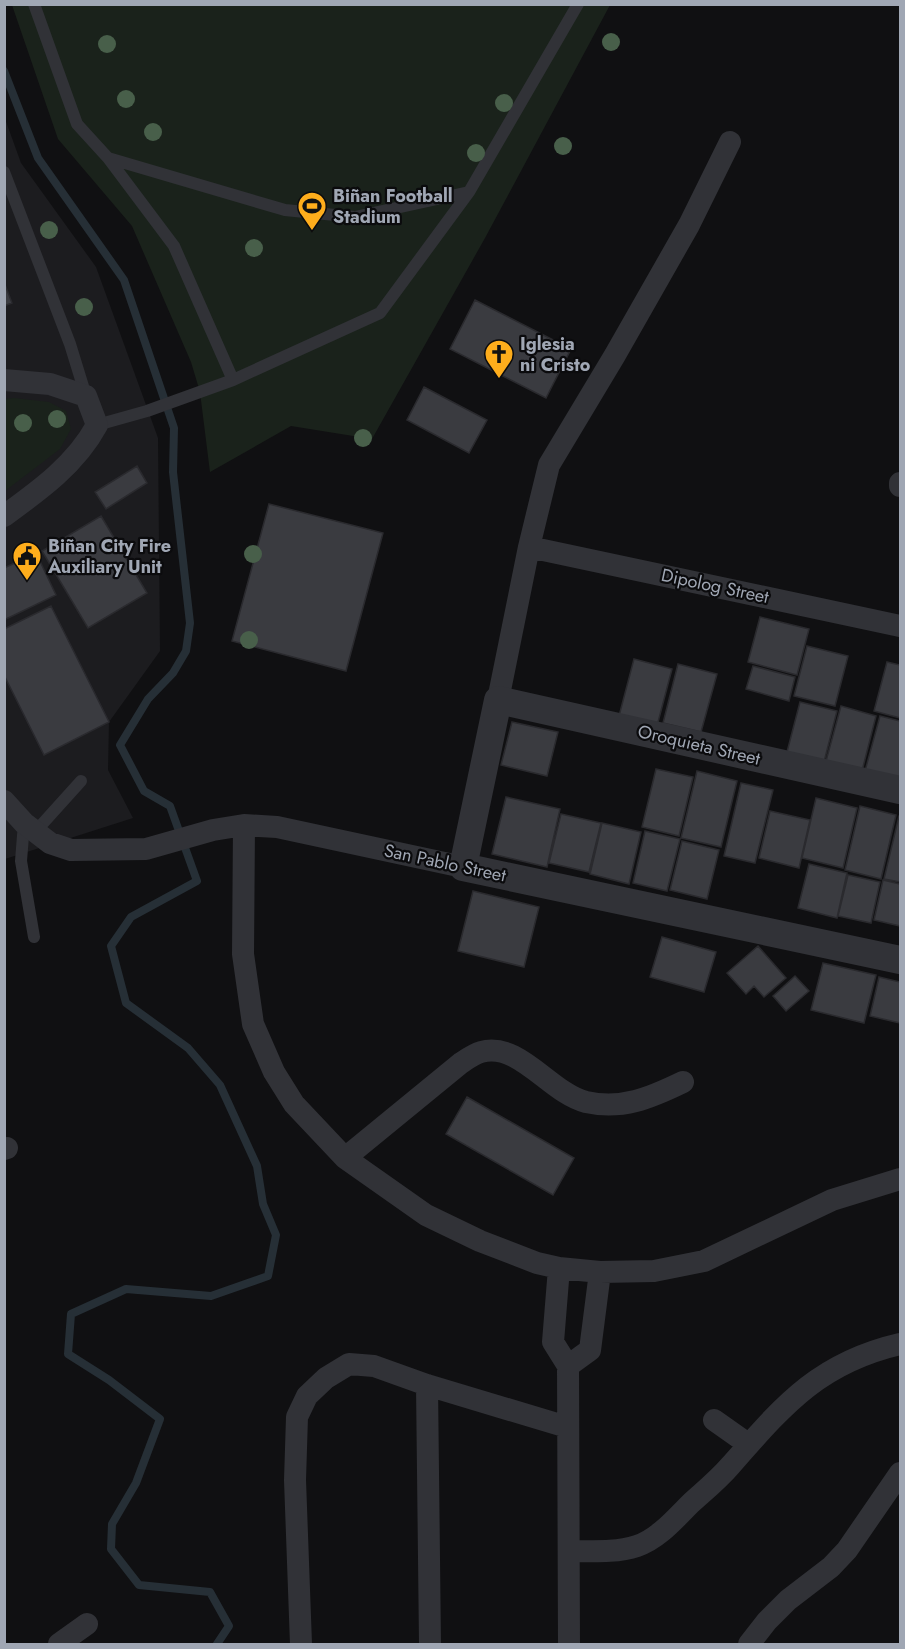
<svg xmlns="http://www.w3.org/2000/svg" width="905" height="1649" font-family="Jost,sans-serif">
  <rect width="100%" height="100%" fill="#101012"/>
  <path fill="#1c1c1f" d="M4 116 21 163 96 267 158 438 160 651 109 722 108 770 133 818 5 859Z"/>
  <path fill="#1a221b" d="M12 5H610L485 238 372 439 291 426 210 472 200 392 191 362 132 226 58 139Z
    M14 398 49 402 66 411 71 429 60 449 5 491V399Z"/>
  <g fill="none" stroke-linecap="round" stroke-linejoin="round">
    <path stroke="#262f36" stroke-width="8" d="M4 71 38 158 124 280 174 428 173 472 190 623 186 651 173 673 148 699 120 745 144 791 170 806 197 881 131 917 111 946 126 1003 188 1048 220 1085 257 1166 263 1204 276 1235 268 1276 211 1296 126 1289 71 1314 68 1354 109 1380 160 1419 136 1483 112 1524 111 1549 139 1585 210 1592 229 1626 217 1644"/>
  </g>
  <path fill="#3a3b40" stroke="#2a2a2e" stroke-width="1.5" d="M4 282 12 303 4 306Z
    M475 300 571 349 546 398 450 349Z
    M424 387 487 420 469 453 407 420Z
    M137 466 147 483 106 509 95 492Z
    M269 504 383 533 346 671 232 641Z
    M101 516 147 593 88 628 42 551Z
    M36 553 56 595 4 620V568Z
    M51 606 109 722 44 755 4 675V629Z
    M760 617 809 629 797 675 748 662Z
    M807 646 848 656 835 706 794 696Z
    M634 659 672 669 657 726 619 716Z
    M887 662 900 665V718L874 711Z
    M678 664 717 674 701 732 663 723Z
    M753 666 795 677 789 701 746 689Z
    M800 702 837 711 824 762 787 752Z
    M841 706 876 716 862 771 826 761Z
    M880 716 900 721V780L865 771Z
    M512 722 558 732 547 776 501 765Z
    M656 769 693 777 679 836 642 827Z
    M697 771 737 781 721 847 681 838Z
    M741 783 773 790 755 863 724 856Z
    M506 797 560 809 547 867 492 854Z
    M816 798 857 808 843 868 802 858Z
    M860 806 896 815 881 879 845 870Z
    M770 811 810 820 799 868 759 858Z
    M561 814 601 823 589 872 549 863Z
    M899 816H900V882L884 879Z
    M602 823 641 832 629 884 590 874Z
    M645 831 680 839 667 891 633 883Z
    M682 841 719 850 707 899 670 890Z
    M809 864 847 873 837 918 798 908Z
    M848 875 880 882 871 923 838 916Z
    M883 880 900 884V926L874 920Z
    M473 891 539 907 524 967 458 951Z
    M662 937 716 952 704 992 650 977Z
    M758 946 786 978 764 997 754 986 746 994 727 973Z
    M823 963 876 975 864 1023 811 1010Z
    M795 976 809 991 786 1011 773 996Z
    M879 977 900 982V1023L870 1016Z
    M467 1097 574 1158 553 1195 446 1134Z"/>
  <g fill="none" stroke-linecap="round" stroke-linejoin="round">
    <path stroke="#313237" stroke-width="12" d="M34 4 77 124 108 158 174 246 233 380
      M108 158 285 210 355 217 469 192
      M4 172 70 344 86 396
      M97 425 147 411 233 380 380 313 469 192 578 4
      M24 823 21 861 34 937
      M35 832 81 781"/>
    <path stroke="#313237" stroke-width="22" d="M4 380 50 384 86 396 97 425C76 464 40 490 4 516
      M900 483V486
      M529 547 900 626
      M498 700 529 547 549 465 615 355 689 225 730 142
      M4 801 24 823 50 843 71 850 146 849 213 830 244 825 277 827 463 867
      M244 825 243 954 253 1024 274 1072 294 1104 345 1158 426 1215 480 1241 537 1263 559 1268 600 1272 654 1271 704 1261 832 1200 900 1179
      M4 1149 7 1148
      M345 1158 461 1063C467 1059 474 1054 481 1052 519 1041 550 1093 586 1102 622 1110 650 1098 683 1082
      M559 1268 553 1342 568 1366 569 1644
      M568 1366 590 1350 600 1272
      M427 1385 430 1644
      M714 1420 748 1444
      M569 1551C591 1551 616 1553 637 1546 658 1539 675 1519 690 1504 703 1492 718 1480 730 1466 783 1406 818 1363 900 1344
      M59 1644 87 1624
      M301 1644 295 1480 297 1417 307 1396 326 1378 349 1364 374 1366 427 1385 567 1427
      M749 1644 767 1621 788 1600 831 1567 847 1550 900 1473"/>
    <path stroke="#313237" stroke-width="28" d="M900 790 498 700 463 867 900 960"/>
  </g>
  <g fill="#485f4a">
    <circle cx="611" cy="42" r="9"/>
    <circle cx="107" cy="44" r="9"/>
    <circle cx="126" cy="99" r="9"/>
    <circle cx="504" cy="103" r="9"/>
    <circle cx="153" cy="132" r="9"/>
    <circle cx="563" cy="146" r="9"/>
    <circle cx="476" cy="153" r="9"/>
    <circle cx="49" cy="230" r="9"/>
    <circle cx="254" cy="248" r="9"/>
    <circle cx="84" cy="307" r="9"/>
    <circle cx="57" cy="419" r="9"/>
    <circle cx="23" cy="423" r="9"/>
    <circle cx="363" cy="438" r="9"/>
    <circle cx="253" cy="554" r="9"/>
    <circle cx="249" cy="640" r="9"/>
  </g>
  <defs>
    <g id="stadium-pin" transform="scale(1.5)"><path d="M0 17L-7.5 6A9.5 9.5 0 1 1 7.5 6Z" fill="#fead1c" stroke="#0b0b0d"/><path d="M0-5a6.5 5 0 1 0 0 10a6.5 5 0 1 0 0-10ZM-3.5-1.8h7v3.6h-7Z" fill="#111"/></g>
    <g id="church-pin" transform="scale(1.5)"><path d="M0 17L-7.5 6A9.5 9.5 0 1 1 7.5 6Z" fill="#fead1c" stroke="#0b0b0d"/><path d="M-1.2-6h2.4v3.5h3.3v2.4h-3.3V6h-2.4V-.1h-3.3v-2.4h3.3Z" fill="#111"/></g>
    <g id="civic-pin" transform="scale(1.5)"><path d="M0 17L-7.5 6A9.5 9.5 0 1 1 7.5 6Z" fill="#fead1c" stroke="#0b0b0d"/><path d="M-.6-6.5H3V-4.5H.6V-3L4-1V1h2V6H-6V1h2V-1L-.6-3ZM-1.2 2.5V6h2.4V2.5Z" fill="#111"/></g>
  </defs>
  <g fill-rule="evenodd">
    <use href="#stadium-pin" x="312" y="206"/>
    <use href="#church-pin" x="499" y="354"/>
    <use href="#civic-pin" x="27" y="556"/>
  </g>
  <g text-anchor="middle" stroke-width="4.5" stroke-linejoin="round" paint-order="stroke">
    <g font-size="18" font-weight="bold" fill="#a0a7b4" stroke="#0b0b0d" text-anchor="start">
      <text x="333" y="202">Biñan Football<tspan x="333" dy="21">Stadium</tspan></text>
      <text x="520" y="350">Iglesia<tspan x="520" dy="21">ni Cristo</tspan></text>
      <text x="48" y="552">Biñan City Fire<tspan x="48" dy="21">Auxiliary Unit</tspan></text>
    </g>
    <g font-size="18" fill="#a0a7b4" stroke="#0b0b0d">
      <text transform="translate(715 586) rotate(12)" y="6">Dipolog Street</text>
      <text transform="translate(699 745) rotate(13)" y="6">Oroquieta Street</text>
      <text transform="translate(445 863) rotate(12)" y="6">San Pablo Street</text>
    </g>
  </g>
  <rect width="905" height="1649" fill="none" stroke="#a0a7b4" stroke-width="12"/>
</svg>
